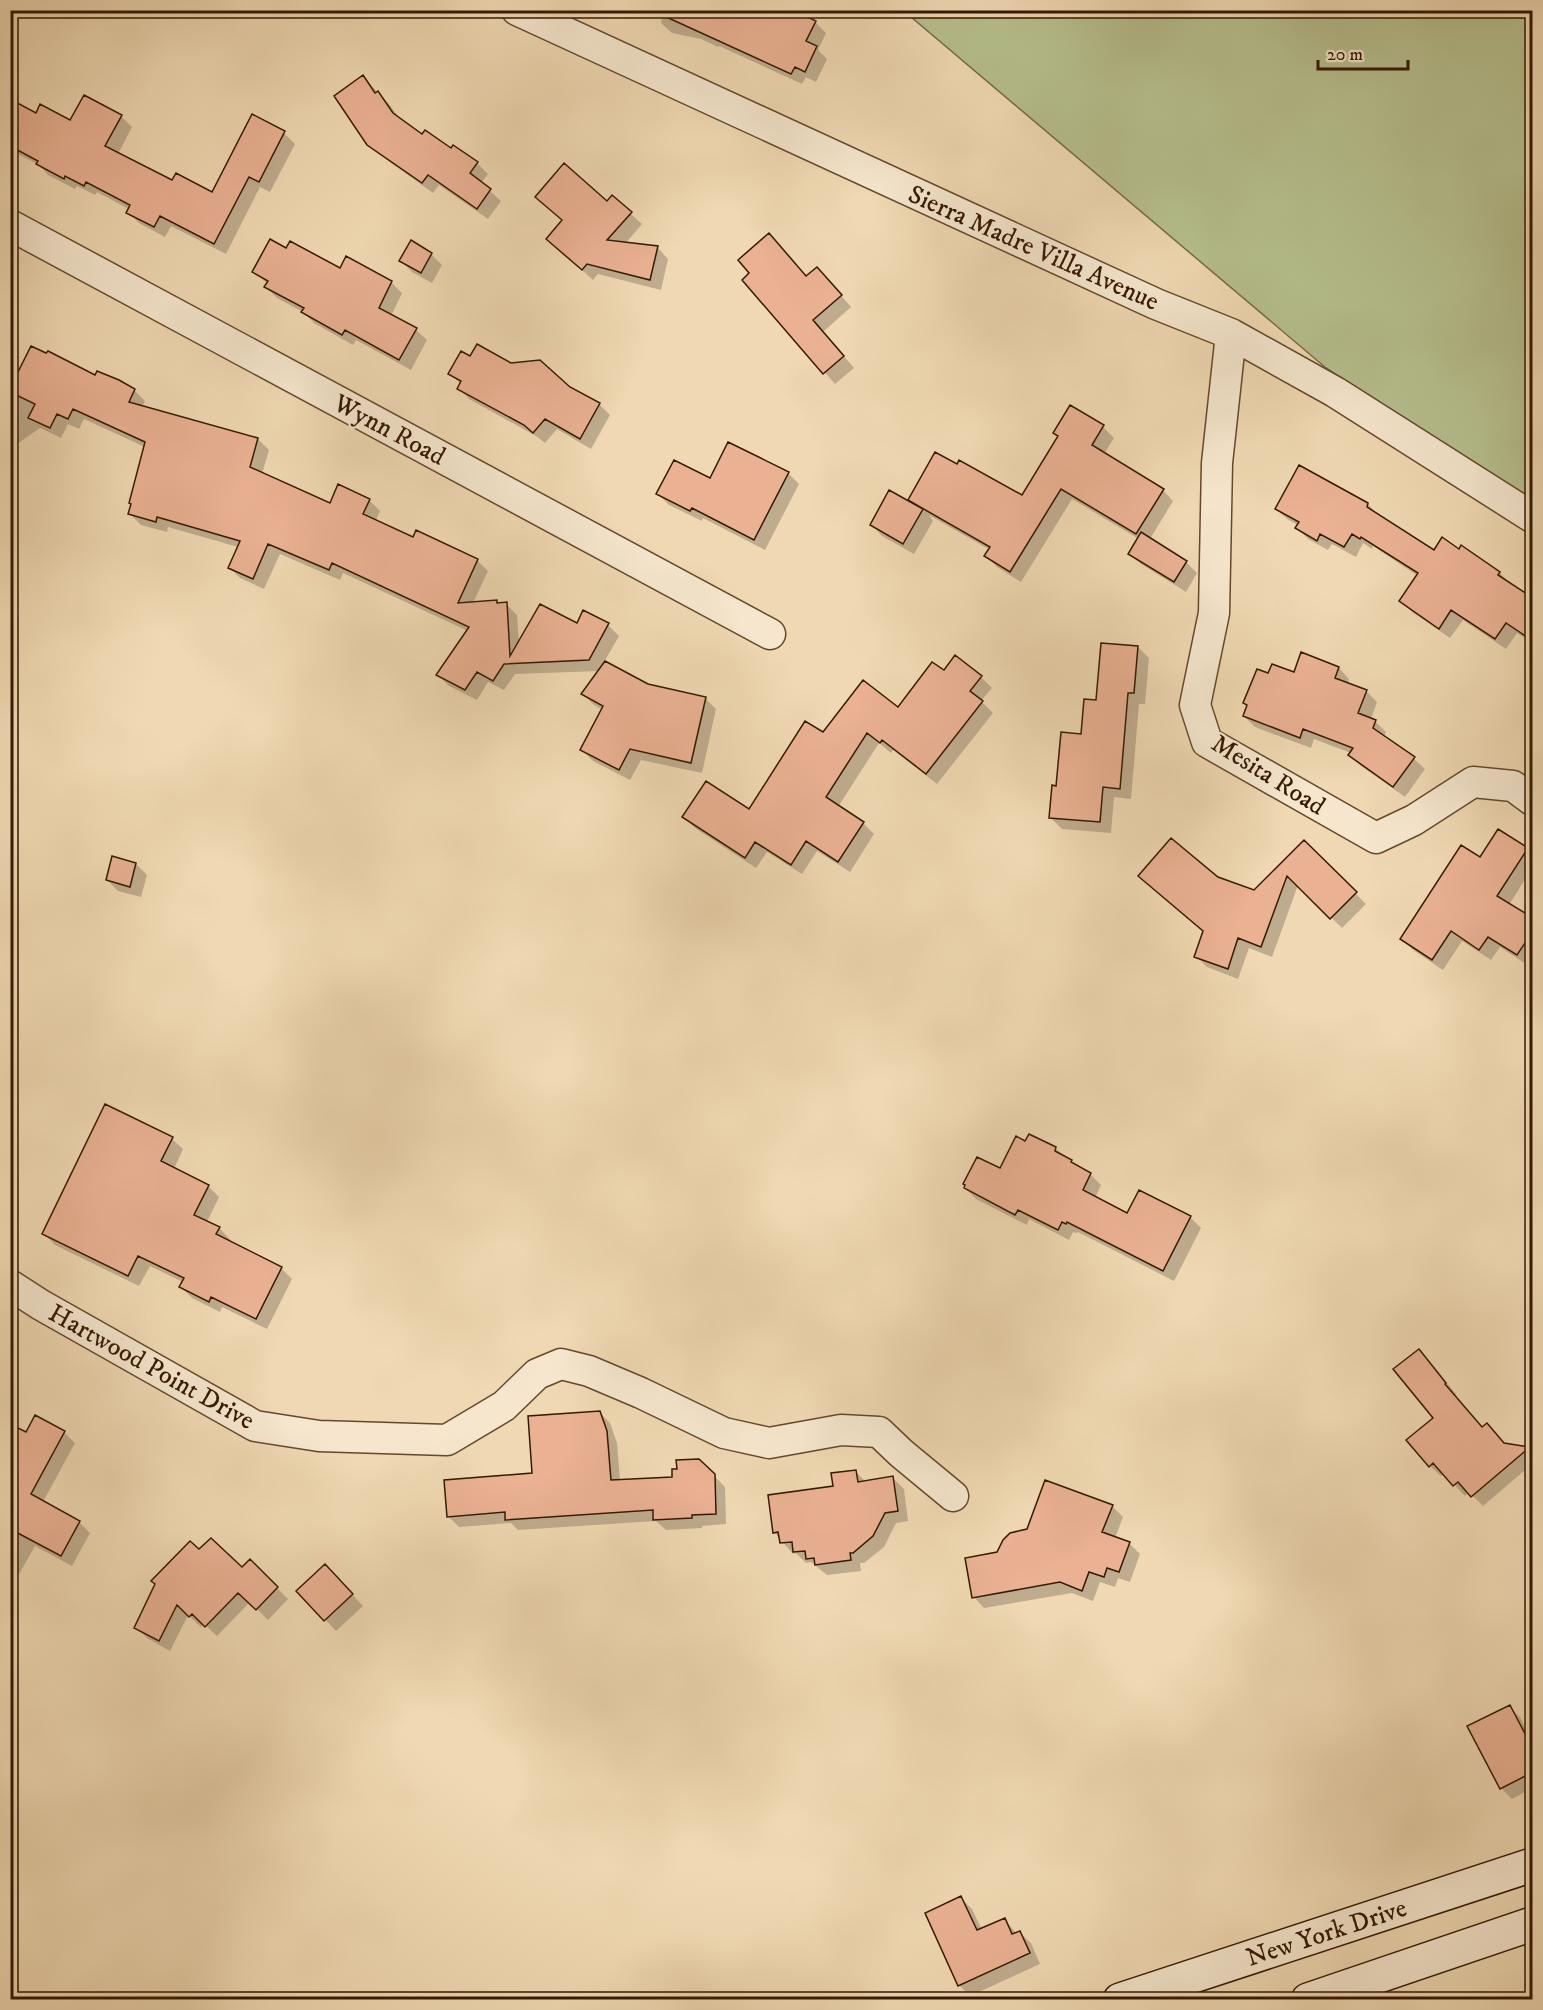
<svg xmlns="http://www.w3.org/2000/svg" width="1543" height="2010" font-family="'IM FELL DW Pica',serif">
  <rect width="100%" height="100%" fill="#efd8b2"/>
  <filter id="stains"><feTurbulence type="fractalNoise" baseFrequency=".00333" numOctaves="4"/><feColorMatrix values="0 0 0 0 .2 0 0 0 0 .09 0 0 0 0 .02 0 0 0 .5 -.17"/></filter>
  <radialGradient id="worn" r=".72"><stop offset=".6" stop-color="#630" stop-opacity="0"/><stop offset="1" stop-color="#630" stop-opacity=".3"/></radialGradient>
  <path fill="#b6bf8e" stroke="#756c47" stroke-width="1.5" d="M904 11H1532V503L1326 368Z"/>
  <path fill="#0003" d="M663 10 815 22 826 33 818 50 827 59 816 82 806 77 802 84 719 46 718 47 701 39 672 33 661 23Z
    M10 55 12 102 37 115 71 122 121 116 132 127 118 154 172 182 213 194 253 116 284 133 295 144 270 192 260 187 226 254 171 226 165 237 139 223 128 212 129 209 97 192 95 195 77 186 75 189 48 175 39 165 10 150Z
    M363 77 389 104 400 119 423 136 477 163 488 174 481 183 501 201 488 219 439 185 433 193 380 155 368 144Z
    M612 197 642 224 625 244 658 248 668 259 661 290 598 274 593 280 548 239 607 203Z
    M287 250 341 270 347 258 392 283 402 293 391 316 416 330 427 340 411 370 356 340 353 345 314 323 303 312 277 298 266 287 268 284 254 272Z
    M431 254 442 265 432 283 412 272 401 261Z
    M807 277 827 279 851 307 823 332 854 368 835 384 744 280Z
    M10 314 15 319 10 328Z
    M471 358 511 365 570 388 599 404 610 415 591 449 557 429 545 443 536 436 469 399 459 388 461 384 450 374Z
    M96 377 134 390 145 401 142 407 258 439 269 450 262 474 330 505 369 500 380 511 375 522 414 539 477 560 488 571 473 603 496 602 499 604H506L517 615 519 643 577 625H608L619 636 604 662 647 685 705 698 716 709 702 773 641 760 630 780 593 761 582 750 603 710 594 705 583 694 600 671 515 674 504 690 488 682 477 700 449 686 438 675 468 631 343 573 340 580 280 554 264 589 240 578 229 567 238 547 168 527 167 532 141 525 130 514 145 447 84 419 79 429 68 424 61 438 40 428 10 449V392Z
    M1103 427 1114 438 1104 454 1163 490 1173 501 1150 539 1186 562 1197 573 1186 592 1141 564 1130 553 1139 539 1072 499 1021 582 997 567 986 556 990 550 929 515 933 521 914 554 882 536 872 525 915 505 910 499 1023 497Z
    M788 473 799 484 765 550 703 518 702 521 669 505 658 494 711 480Z
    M1368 504 1378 515 1434 552 1460 551 1462 548 1500 573 1510 584 1532 600V643L1517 633 1506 649 1463 620 1450 638 1412 612 1401 601 1418 576 1373 546 1372 549 1363 543 1356 557 1332 544 1328 550 1308 539 1297 528 1298 525 1287 519 1276 509Z
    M1138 647 1149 658 1145 704H1139L1131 799 1114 797 1111 833 1062 829 1051 818 1058 787 1098 702Z
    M1339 668 1349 679 1348 684 1366 691 1377 702 1371 719 1375 721 1386 732 1384 737 1414 759 1425 769 1405 797 1361 766 1350 755 1351 753 1314 739 1311 748 1255 727 1244 716 1248 706 1245 703 1269 675Z
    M944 672 981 677 992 688 981 701 993 713 937 784 893 750 891 753 879 743 838 807 863 823 874 834 850 872 817 851 802 874 767 852 756 868 695 828 684 817 749 811 823 734 898 709Z
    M1304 842 1366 904 1342 928 1298 885 1272 957 1249 948 1238 979 1207 967 1196 956 1204 932 1217 878 1254 892Z
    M1527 850 1532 855V868L1509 905 1532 920V968L1500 947 1491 960 1462 941 1443 970 1413 950 1402 939 1480 859Z
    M136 864 147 875 141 897 118 891 107 880Z
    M1532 987V1008L1528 1003 1531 997 1528 994Z
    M172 1139 183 1149 174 1169 208 1186 219 1197 207 1222 219 1228 230 1239 229 1242 281 1268 292 1279 267 1329 222 1307 220 1312 192 1298 181 1287 183 1282 150 1266 139 1286 55 1245 44 1234Z
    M1026 1143 1056 1149 1079 1168 1090 1174 1101 1185 1095 1198 1128 1215 1190 1217 1201 1228 1174 1281 1078 1232 1077 1233 1073 1232 1069 1240 1029 1219 1027 1225 976 1199 965 1188 1000 1170Z
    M1418 1351 1429 1361 1456 1394 1455 1396 1483 1428 1487 1425 1506 1445 1529 1448 1532 1452V1464L1483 1506 1469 1492 1465 1496 1444 1474 1441 1476 1430 1466 1435 1418Z
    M599 1412 610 1423 617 1443 620 1481 674 1478 699 1460 725 1487 726 1524 702 1526V1528L666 1530 656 1521 518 1530 511 1523 459 1527 448 1516 533 1475Z
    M10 1426 26 1434 64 1432 75 1443 43 1502 79 1522 90 1533 72 1566 35 1546 10 1590Z
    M855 1471 866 1482 893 1478 904 1489 908 1521 896 1523 884 1547 864 1563H860L861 1571 827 1575 811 1562 806 1563 796 1553 793 1554 774 1532Z
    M1112 1506 1123 1517 1115 1538 1129 1543 1140 1554 1130 1582 1118 1578 1115 1587 1100 1582 1093 1601 1072 1593 984 1608 974 1597 998 1553Z
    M199 1552 242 1569 250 1561 288 1599 268 1620 250 1602 217 1636 203 1623 201 1627 188 1615 170 1651 147 1638 136 1627Z
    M336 1577 363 1606 336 1631 298 1591Z
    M1509 1707 1520 1717 1532 1741V1788L1512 1799 1501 1788Z
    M961 1898 972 1909 982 1930 1004 1919 1017 1934 1020 1933 1031 1943 1040 1964 970 1996 959 1985Z"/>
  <path fill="#eab193" stroke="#341900" stroke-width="1.5" d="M651 10H793L816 21 806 41 817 46 805 72 795 67 791 74Z
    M363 75 375 93 378 91 393 113 422 134 425 130 451 148 453 145 478 162 470 173 491 189 477 209 428 175 422 183 367 145 334 96Z
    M84 95 122 115 105 146 172 180 176 173 212 192 252 114 285 131 259 182 249 177 214 244 160 216 154 227 126 213 130 205 86 182 84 186 65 176 64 179 36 164 38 161 10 146V99L36 113 40 104 70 120Z
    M564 163 607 201 612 195 632 212 607 240 658 246 650 280 587 264 582 270 546 239 562 220 535 197Z
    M769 233 806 276 817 267 842 295 813 320 844 356 823 374 742 280 749 273 738 260Z
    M270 239 286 248 290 241 340 268 346 256 392 281 379 308 417 328 399 360 345 330 342 335 301 312 304 308 264 287 268 281 252 272Z
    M411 240 432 253 421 273 399 261Z
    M477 344 511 363 540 360 570 387 600 403 580 439 545 419 533 433 524 425 457 389 461 381 448 374 461 351 470 356Z
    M31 346 46 353 48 351 95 375 97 371 119 380 135 389 129 402 258 438 250 467 330 503 338 484 370 499 363 514 413 537 416 530 478 559 458 603 497 600V603L507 602 510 656 540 604 577 623 583 610 609 623 589 660 504 664 493 681 477 672 465 690 436 675 469 627 332 563 329 570 268 544 253 579 228 568 240 541 157 517 156 522 128 514 131 504 129 503 145 442 73 409 68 419 57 414 50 428 28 418 35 404 10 392V388Z
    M1070 405 1104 425 1092 445 1164 489 1136 534 1061 489 1010 572 984 556 990 547 908 500 935 452 957 464 959 460 1022 495 1058 436 1053 433Z
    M728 442 789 472 754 540 692 508 690 511 656 494 674 460 710 478Z
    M1299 465 1368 503 1367 507 1434 550 1442 537 1459 549 1461 545 1500 572 1498 575 1533 598V641L1506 623 1495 639 1451 610 1439 629 1399 601 1418 573 1361 537 1360 539 1352 534 1344 547 1320 534 1317 541 1295 528 1299 522 1275 509Z
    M889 490 923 509 903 544 870 525Z
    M1141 532 1187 561 1174 582 1128 554Z
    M1101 643 1138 646 1134 693H1128L1120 789 1103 787 1100 822 1049 818 1052 785 1056 786 1061 732 1081 734 1084 699 1096 700Z
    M1301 652 1339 667 1335 678 1367 690 1358 713 1376 720 1373 728 1415 757 1393 787 1348 755 1353 748 1303 729 1300 738 1243 716 1247 705 1243 703 1257 669 1268 673 1272 664 1294 672Z
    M955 655 982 676 970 691 983 701 926 774 882 740 880 743 867 733 826 797 864 822 838 862 806 841 791 865 755 842 745 858 682 817 706 781 749 809 805 721 823 732 863 680 898 707 932 662 944 670Z
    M605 661 648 684 706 697 691 763 630 749 619 770 580 750 603 706 581 694Z
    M1498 829 1528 848 1497 896 1533 918V931L1517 955 1488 937 1479 950 1451 931 1432 960 1400 939 1461 845 1480 857Z
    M1171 838 1218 877 1254 890 1304 840 1357 892 1330 919 1287 876 1261 947 1238 938 1228 969 1194 957 1203 931 1138 876Z
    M112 856 136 863 130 887 106 880Z
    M105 1104 173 1137 161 1161 209 1185 194 1215 220 1227 216 1234 282 1267 256 1319 211 1297 209 1302 179 1287 184 1278 138 1256 128 1276 42 1234Z
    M1029 1134 1056 1147 1055 1151 1072 1160 1071 1162 1091 1173 1083 1190 1127 1213 1139 1190 1191 1216 1163 1271 1067 1222 1066 1224 1062 1222 1058 1230 1018 1210 1015 1215 964 1188 965 1185 963 1184 977 1157 1000 1168 1016 1136 1025 1141Z
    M1419 1349 1446 1383 1445 1384 1482 1427 1487 1423 1504 1443 1530 1447 1471 1497 1458 1482 1453 1486 1433 1463 1429 1467 1406 1440 1433 1418 1393 1369Z
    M600 1411 607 1431 611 1480 672 1477V1469H677L676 1460 699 1459 715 1474 716 1514 692 1515V1518L653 1520V1510L505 1520V1512L447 1517 444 1480 532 1473 528 1416Z
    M35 1415 65 1431 31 1494 80 1521 61 1556 12 1530 10 1532V1424L26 1432Z
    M856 1470 858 1482 893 1476 898 1511 885 1513 873 1536 853 1553H850L851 1560 815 1565 814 1558 806 1559 805 1551 793 1552 792 1542 780 1543 778 1532 773 1533 768 1495 833 1486 831 1473Z
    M1045 1480 1113 1505 1102 1532 1130 1542 1119 1572 1107 1568 1104 1577 1089 1572 1082 1591 1060 1582 972 1598 965 1558 997 1552 1003 1540 1010 1533 1027 1529Z
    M211 1538 242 1567 250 1559 278 1587 256 1610 238 1593 205 1627 192 1614 189 1617 177 1605 159 1641 134 1628 155 1584 151 1581 190 1541 199 1549Z
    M325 1564 353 1594 324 1621 296 1591Z
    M1510 1705 1533 1749V1772L1500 1789 1467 1726Z
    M961 1896 977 1930 1005 1918 1012 1934 1020 1931 1030 1953 958 1986 925 1913Z"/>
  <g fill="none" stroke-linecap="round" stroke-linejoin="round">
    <g stroke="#63492c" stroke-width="33">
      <path id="minor" d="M517 10 1156 304 1231 334 1335 392 1532 517
        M10 225 770 634
        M1231 334 1217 463 1214 613 1195 705 1207 742 1376 838 1414 820 1473 782 1513 786 1532 800
        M10 1285 41 1305 255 1426 319 1436 447 1440 504 1406 537 1374 561 1364 589 1371 641 1393 724 1433 769 1443 841 1430 879 1432 901 1453 953 1496"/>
    </g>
    <g stroke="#341900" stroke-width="36">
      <path id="secondary" d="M1120 2000 1532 1865
        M1308 2000 1532 1924"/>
    </g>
    <use href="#minor" stroke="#f5e6cd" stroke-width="30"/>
    <use href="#secondary" stroke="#f5e6cd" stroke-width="33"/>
  </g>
  <g text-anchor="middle" stroke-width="4.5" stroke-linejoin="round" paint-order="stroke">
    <g font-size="26" fill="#341900" stroke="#f5e6cd">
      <text transform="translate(1034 247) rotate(24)" y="9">Sierra Madre Villa Avenue</text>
      <text transform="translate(390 429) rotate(28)" y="9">Wynn Road</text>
      <text transform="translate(1269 774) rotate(32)" y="9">Mesita Road</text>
      <text transform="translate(152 1366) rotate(29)" y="9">Hartwood Point Drive</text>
      <text transform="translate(1326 1932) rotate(-18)" y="9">New York Drive</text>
    </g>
  </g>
  <rect width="1543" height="2010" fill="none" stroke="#efd8b2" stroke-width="36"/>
  <rect x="12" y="12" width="1519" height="1986" fill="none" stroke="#341900" stroke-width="3"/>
  <rect x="18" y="18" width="1507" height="1974" fill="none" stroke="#341900" stroke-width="1.5"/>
  <path d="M1318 60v9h90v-9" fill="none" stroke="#341900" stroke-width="3"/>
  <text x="1327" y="60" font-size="18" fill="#341900" stroke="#f5e6cd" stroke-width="4.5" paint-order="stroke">20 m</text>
  <rect width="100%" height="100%" filter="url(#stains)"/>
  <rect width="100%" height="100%" fill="url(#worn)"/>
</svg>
